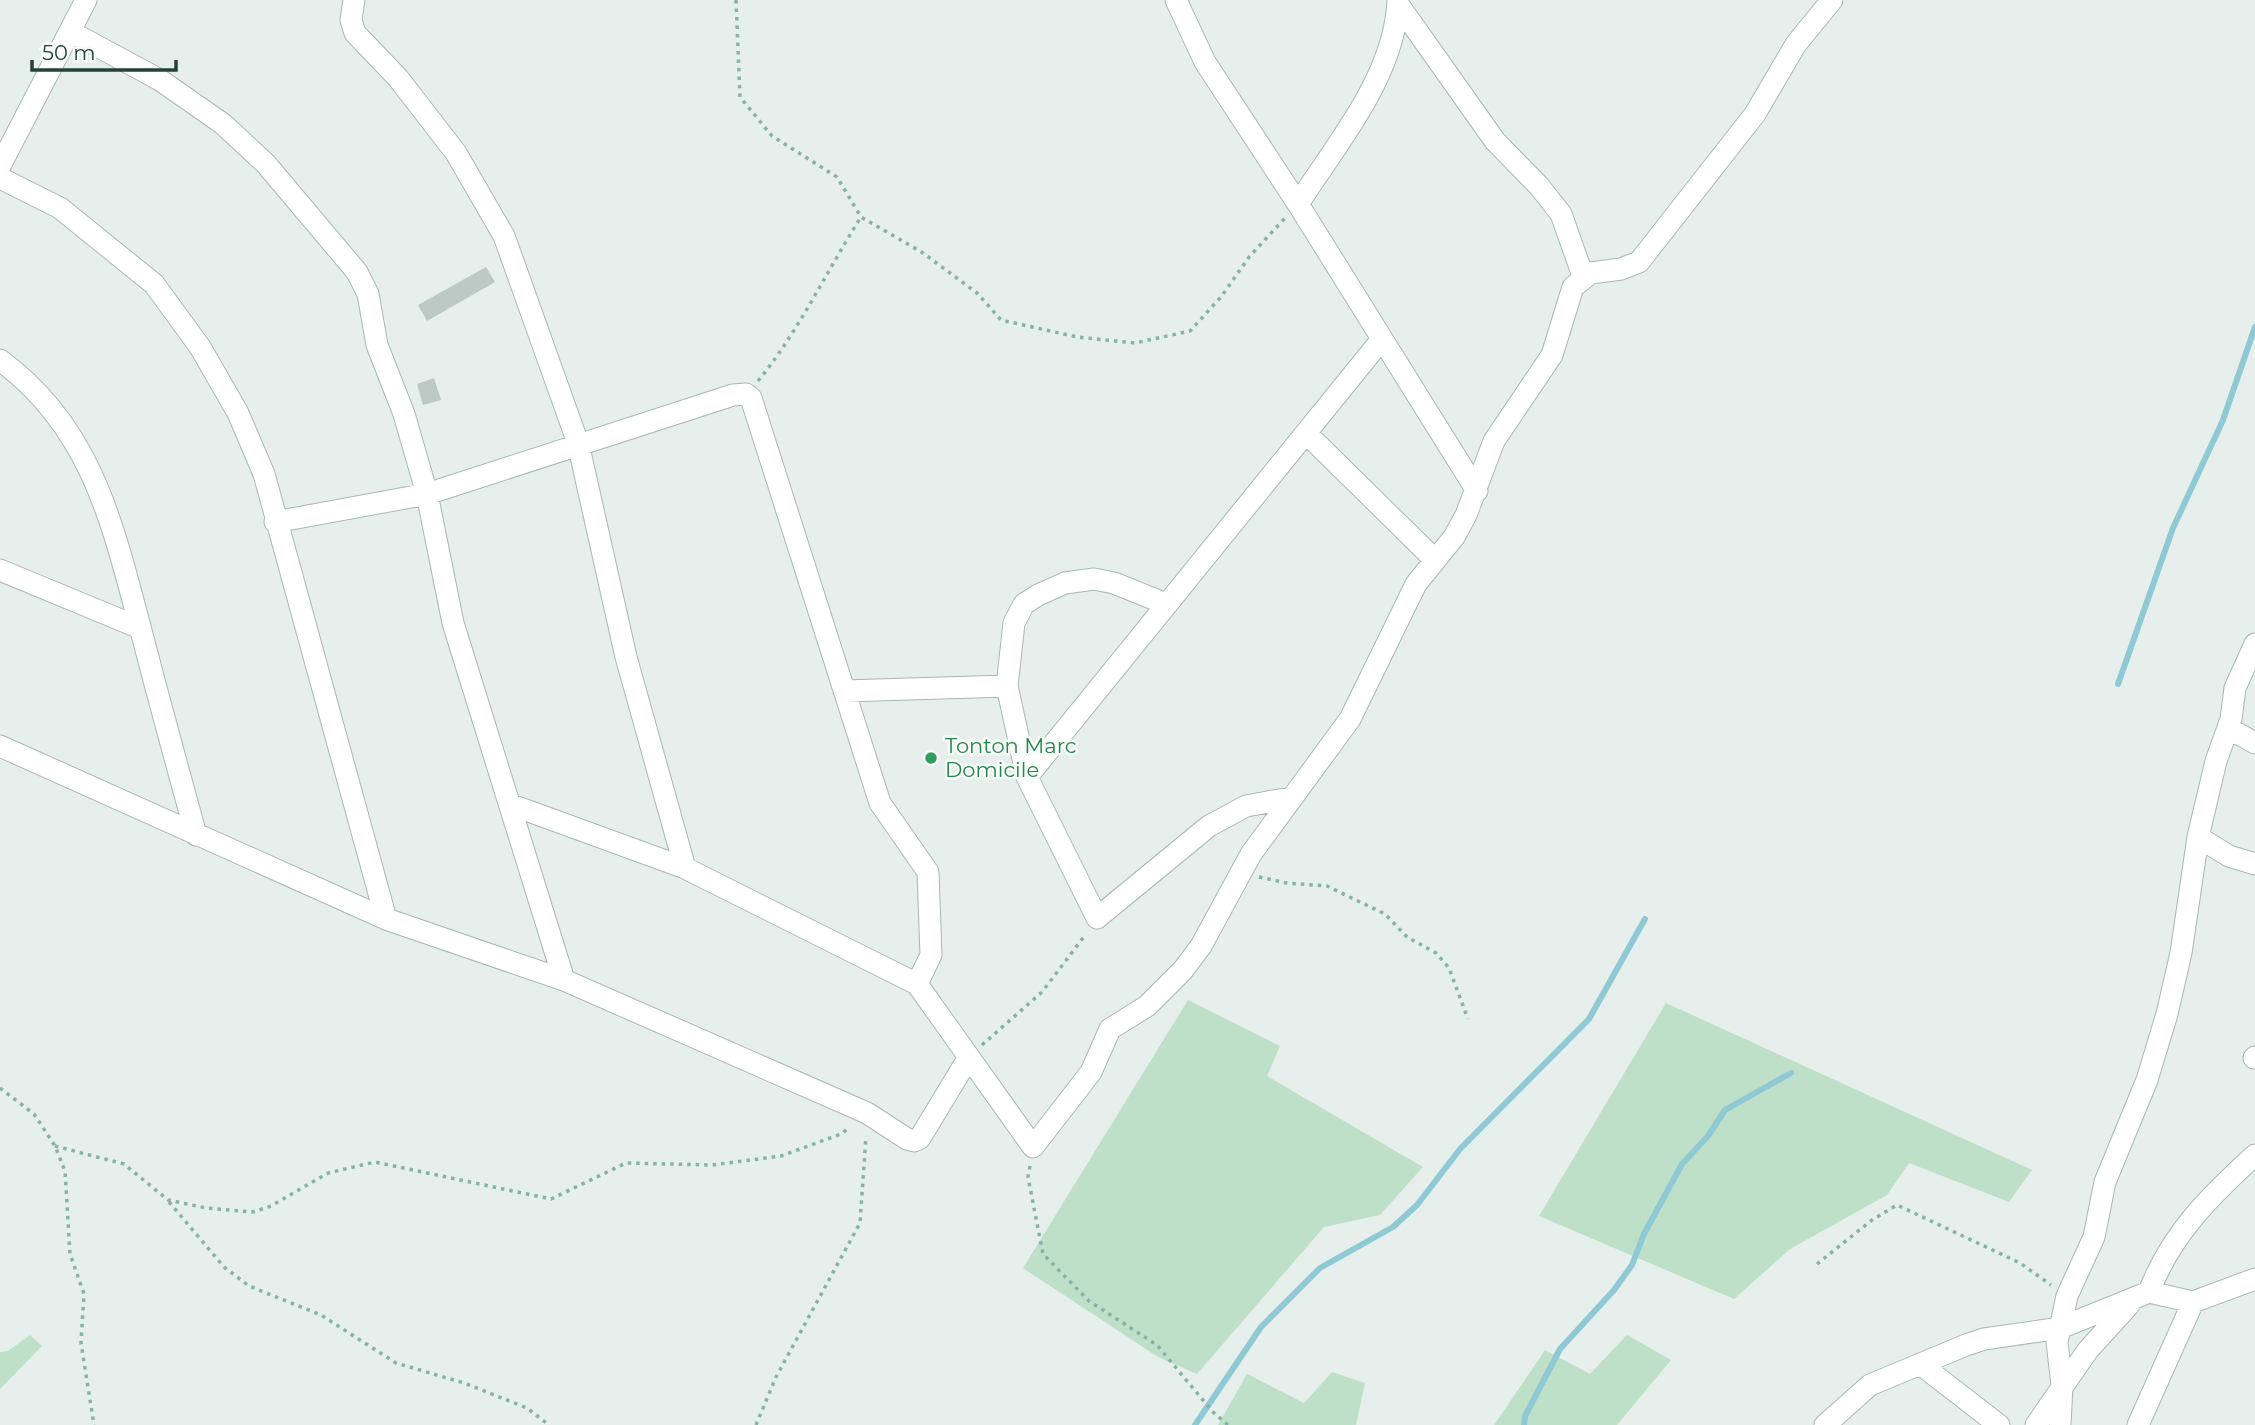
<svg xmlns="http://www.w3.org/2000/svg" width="2255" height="1425" font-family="Montserrat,sans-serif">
  <rect width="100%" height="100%" fill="#e6efeb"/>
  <path fill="#bfe0c8" d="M1188 1000 1280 1046 1267 1076 1423 1167 1380 1215 1324 1227 1197 1374 1158 1357 1023 1268Z
    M1666 1003 2032 1170 2009 1202 1909 1163 1887 1195 1790 1249 1734 1299 1539 1216Z
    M30 1335 42 1346 0 1389V1352L8 1351Z
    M1627 1335 1671 1360 1617 1425H1494L1545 1350 1590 1374Z
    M1332 1372 1365 1383 1356 1425H1218L1247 1374 1304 1403Z"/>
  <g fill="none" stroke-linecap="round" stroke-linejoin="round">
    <path stroke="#8ec9d4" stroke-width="6" d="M2118 684 2173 528 2223 420 2255 327
      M1195 1425 1261 1327 1320 1268 1393 1227 1417 1205 1460 1149 1589 1019 1645 919
      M1524 1425 1525 1416 1560 1349 1614 1290 1632 1265 1644 1234 1682 1164 1708 1136 1725 1110 1791 1073"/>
  </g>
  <path fill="#bbcac4" d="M486 267 495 282 427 321 418 305Z
    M434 378 441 400 423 405 417 384Z"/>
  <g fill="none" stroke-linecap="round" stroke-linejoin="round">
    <g stroke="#a8b8b2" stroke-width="23">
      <path id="minor" d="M354 0 351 20 355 33 398 78 456 153 504 236 578 443 626 657 685 868
        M1176 0 1205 62 1298 204C1337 143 1395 76 1398 0
        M1398 4 1495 141 1539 186 1561 214 1583 276
        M71 32 160 80 223 124 266 164 357 272 368 294 377 345 404 414 427 494 453 623 564 980
        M0 166 86 0
        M0 178 60 208 154 284 200 347 238 413 264 474 386 919
        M1298 204 1477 491
        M0 360C95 430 114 531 143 638 160 704 178 769 196 835
        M1306 433 1435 560
        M275 522 427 494 733 395 746 394 751 398 880 803 928 872 931 955 917 984 1033 1147 1091 1072 1110 1029 1147 1006 1183 970 1201 946 1251 854 1350 719 1416 584 1454 537 1466 515 1494 441 1552 355 1573 287 1591 273 1621 269 1639 262 1755 114 1796 44 1832 0
        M0 570 140 628
        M1166 604 1114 583 1094 579 1065 583 1038 595 1024 604 1014 623 1007 686 1027 777 1097 918 1209 826 1246 806 1290 798
        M844 691 1007 686
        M2228 728 2255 743
        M0 746 386 919 564 980 867 1113 907 1139 914 1141 920 1138 969 1057
        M1027 777 1382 339
        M512 805 685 868 917 984
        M2198 837 2229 856 2255 864
        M2254 1058 2255 1057
        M2149 1292C2171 1234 2210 1196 2255 1155
        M1920 1364 1999 1425
        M1825 1425 1870 1385 1966 1345 1984 1339 2060 1328 2149 1292 2193 1302 2255 1279
        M2036 1425 2088 1350 2129 1305
        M2060 1425 2062 1385 2057 1342 2067 1296 2094 1237 2105 1182 2147 1080 2167 1014 2181 953 2198 837 2216 761 2231 719 2235 688 2255 644
        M2138 1425 2193 1302"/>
    </g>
    <path stroke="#86b3a5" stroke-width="3.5" stroke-dasharray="3.5 5" stroke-linecap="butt" d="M736 0 740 97 772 136 837 177 861 217 923 253 977 293 1001 320 1077 337 1135 343 1190 331 1221 297 1249 257 1285 218
      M758 381C799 331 826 272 861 217
      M1259 877 1287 883 1327 886 1385 914 1407 937 1436 953 1449 968 1468 1019
      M982 1045 1042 992 1086 934
      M0 1088 34 1114 55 1146 65 1171 70 1254 84 1294 81 1343 94 1425
      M55 1146 124 1164 168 1200 206 1208 253 1212 271 1206 328 1173 375 1162 551 1199 626 1163 712 1165 781 1156 841 1134 850 1127
      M1030 1166 1028 1177 1043 1254 1089 1301 1157 1345 1213 1412 1228 1425
      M169 1202 224 1267 249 1286 321 1315 396 1363 464 1383 527 1408 549 1425
      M1817 1264 1872 1220 1897 1205 2020 1263 2051 1285
      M756 1425 776 1377 860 1223 866 1136"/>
    <use href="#minor" stroke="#fff" stroke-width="21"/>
  </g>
  <circle fill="#2e9e5b" stroke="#f7fbf9" stroke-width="2.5" cx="931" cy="758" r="7"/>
  <g text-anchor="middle" stroke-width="5" stroke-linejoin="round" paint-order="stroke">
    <g font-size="21" fill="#27864d" stroke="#f7fbf9" text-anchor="start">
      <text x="945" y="753">Tonton Marc<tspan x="945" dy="24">Domicile</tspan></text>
    </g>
  </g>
  <path d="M32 60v10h144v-10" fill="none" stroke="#24423a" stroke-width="3.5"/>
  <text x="42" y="60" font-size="21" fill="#24423a" stroke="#f7fbf9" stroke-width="5" paint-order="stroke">50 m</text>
</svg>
